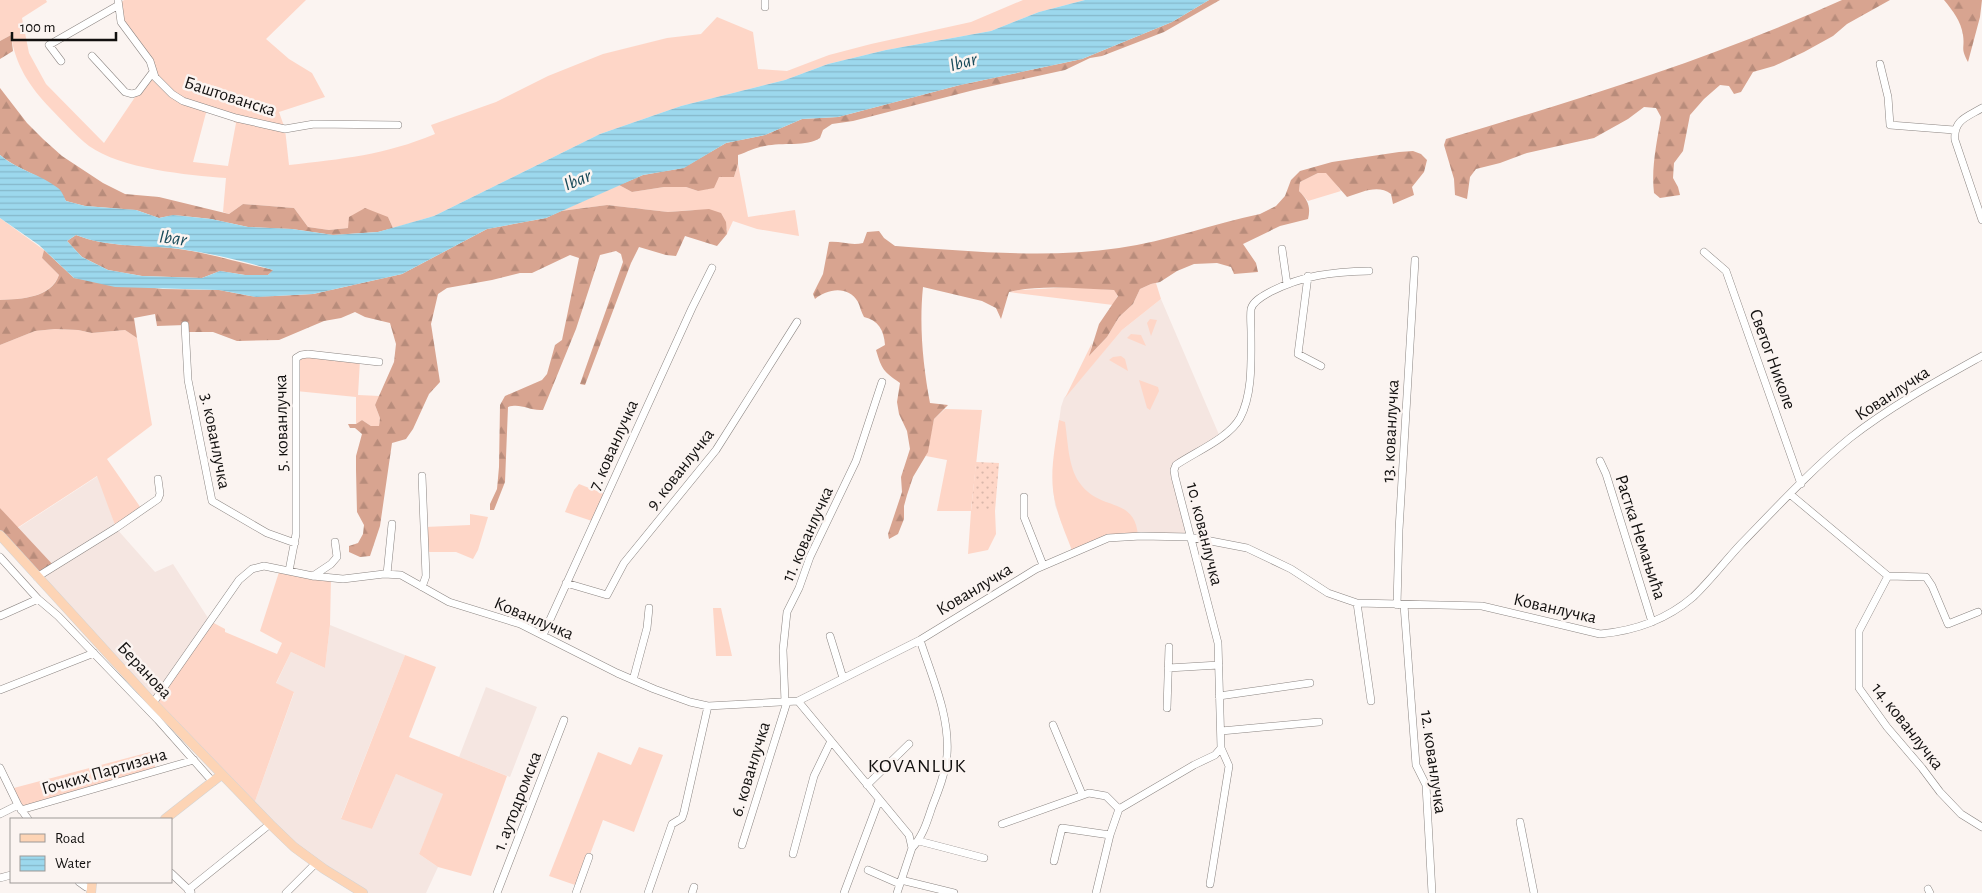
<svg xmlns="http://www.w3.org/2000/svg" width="1982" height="893" font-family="'Alegreya Sans',sans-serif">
  <defs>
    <pattern id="forest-firs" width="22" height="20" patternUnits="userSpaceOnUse" patternTransform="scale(1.25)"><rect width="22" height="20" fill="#d8a490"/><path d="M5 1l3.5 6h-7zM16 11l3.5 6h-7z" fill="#b88c7b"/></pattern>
    <pattern id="park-dots" width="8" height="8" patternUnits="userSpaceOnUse" patternTransform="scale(1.25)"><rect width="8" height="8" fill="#fed6c7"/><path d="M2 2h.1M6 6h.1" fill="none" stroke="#d9b7aa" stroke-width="1.8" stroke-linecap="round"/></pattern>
    <pattern id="water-rules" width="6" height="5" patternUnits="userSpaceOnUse" patternTransform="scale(1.25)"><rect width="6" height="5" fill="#9cd8ed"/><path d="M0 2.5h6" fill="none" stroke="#85b8ca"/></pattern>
  </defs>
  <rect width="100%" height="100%" fill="#fbf4f1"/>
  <path fill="#f5e6e1" d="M1161 299 1220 437 1174 470 1190 537 1141 536 1062 524 1055 505 1053 488 1054 458 1061 407 1064 398 1122 330Z
    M98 476 116 528 155 572 173 564 210 621 153 703 55 598 18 528Z
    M330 625 405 655 341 818 372 829 396 774 444 794 419 854 438 867 426 893H363L324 869 253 807 294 693 276 684 291 652 325 668Z
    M486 687 537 707 510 777 459 757Z"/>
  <path fill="#fed6c7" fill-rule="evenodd" d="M0 0H46L47 2 22 18 29 53 46 84 104 143 152 72 150 61 121 22 117 6 124 0H306L266 39 289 59 312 73 325 97 279 112 285 129 289 165C342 159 385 155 435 134L431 125 496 102 548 76 603 54 667 38 701 34 717 17 753 32 758 69 787 71 829 55 871 44 971 22 1023 0H1085L1039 12 991 31 886 50 828 64 785 80 681 106 600 134 434 216 393 228 388 217 348 228 329 230 308 227 294 208 243 204 229 214 223 212 226 178C187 175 121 169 89 146 75 135 63 121 50 108 30 87 15 65 11 35L0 41ZM207 109 234 117V122L236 123 228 166 193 162Z
    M738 164 748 217 795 210 799 236 757 229 733 221 727 234V229L693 210 668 212 607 205 561 211 619 185 632 192 664 187H686L698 191 719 177H734Z
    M1326 172 1333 180 1341 191 1308 201 1299 191 1300 182 1318 173Z
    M0 218 44 250 42 258 59 275C50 298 22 299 0 300Z
    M1156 283 1161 299 1122 330 1065 398 1092 343 1090 355 1107 337 1119 317 1133 304 1140 289 1151 284Z
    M1075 287 1114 290 1118 295 1113 305 1009 292 1019 290Z
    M1150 319 1157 320 1151 336 1147 323Z
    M55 329 78 330 92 333 125 330 137 338 152 425 107 459 143 511 116 528 97 476 17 528 0 508V345L35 331Z
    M1131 334 1141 335 1146 346 1127 338Z
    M298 356 360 360 358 395 380 396 375 405 380 418 379 426H371L362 420 356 424V397L296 391Z
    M1121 356 1125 359 1128 371 1109 360 1113 357Z
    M1139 380 1158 387 1159 391 1150 410 1147 408Z
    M945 409 982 410 971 510 995 511 996 534 988 550 968 554 971 511H937L947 460 926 456 934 419Z
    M1059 420 1065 422C1068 441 1068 466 1079 482 1100 513 1135 495 1138 536L1108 538 1073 553C1067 537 1060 522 1056 505 1048 478 1055 448 1059 420Z
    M579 484 607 495 595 522 565 512 574 490Z
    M470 514 488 517 478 550 473 559 456 552H426L425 527 470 525Z
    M280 569 331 578 330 625 325 668 291 652 276 683 294 692 253 807 153 703 210 621 225 629V632L277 654 282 643 260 631Z
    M713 608H721L732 656H716Z
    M405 655 436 667 409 737 507 776 471 876 438 867 419 854 443 794 396 774 372 829 341 819Z
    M639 747 663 755 634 832 603 820 578 886 549 876 598 752 631 765Z
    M150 752 157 771 21 810 10 789Z"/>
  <path fill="url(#forest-firs)" d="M1209 0H1220L1164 32 1102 56 1090 58 1065 70 974 90 853 121 832 124 823 130 820 138C807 147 782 142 765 146 756 147 747 152 738 155V164L734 177H719L714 188 698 191 686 187H664L632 192 619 185 643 175 683 168 726 143 765 135 802 119 838 117 960 85 1082 59 1172 22Z
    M1842 0H1890L1847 24 1833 36 1804 52 1774 66 1753 72 1741 92 1734 94 1729 86 1720 85 1704 99 1690 115 1683 151 1674 163 1673 178 1678 187 1680 195 1660 198 1654 193C1651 167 1657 142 1661 117L1656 108 1644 107 1628 119 1594 138 1527 153 1500 163 1476 169 1470 177 1467 199 1455 195 1454 179 1444 145 1446 139C1580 99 1714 58 1842 0Z
    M1944 0H1982L1980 17 1968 62C1960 47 1965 49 1963 35 1961 21 1953 11 1944 0Z
    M11 35 13 51 0 59V41Z
    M0 88 27 123 43 139 62 156 103 183 125 194 159 197 229 214 243 204 294 208 308 227 329 230 348 228 349 217 365 208 388 217 393 228 378 232 333 235 292 229 248 227 211 219 174 215 159 218 136 210 85 206 66 201C51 175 22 174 0 155Z
    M1413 151 1421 154 1427 160 1424 172 1412 187 1414 195 1393 204 1391 194C1378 184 1362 192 1347 197L1326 173H1318L1300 182 1299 191C1308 200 1311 207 1308 219L1280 226 1243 244 1256 263 1258 272 1234 274 1231 267 1217 263 1194 264 1177 271 1160 282 1151 284 1140 289 1133 304 1119 317 1107 337 1089 356 1099 324 1118 296 1114 290C1079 289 1043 284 1009 292L1001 319 996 308 982 301 923 287C919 326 923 365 930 403L948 405 934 419 928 452 913 477 907 495 904 506V519L898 534 889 539 888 534 902 492 901 477 910 449 907 431 899 414 897 402 900 383C883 371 882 370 876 350L885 345C884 330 878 320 864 317 861 312 860 306 858 302 848 285 827 289 815 299L813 294 823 274 829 242C841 241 851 246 863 243L867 232 879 231 884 238 895 246C969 251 1046 259 1119 248 1167 241 1213 224 1260 214L1276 206 1285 196 1291 180 1300 171 1332 162 1399 152Z
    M607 205 668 212 709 209 721 213 726 222 727 234 717 246 685 236 676 256 666 255 639 247 631 263 585 385 580 384 623 262 621 254 616 251 600 255 576 329 543 410C528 411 522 403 508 407L505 482 494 510H490V504L497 489 499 467 500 405 505 396 542 380 547 374 555 345 562 340 579 258 570 255 532 273H520L492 280 447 288 438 294 431 324 440 382 429 394 413 429 406 439 392 443 380 526 370 556 360 557 349 552V546L358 543 363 534 364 525 357 512 356 470V456L362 434 355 428H350L348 424H356L362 420 371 426H379L380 418 375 405 394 362 396 344 390 323 365 317 355 312 341 318 324 321 279 340 237 341 213 332H185V325L157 326 155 314 134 318 137 338 125 330 92 333 78 330 55 329 35 331 0 345V300C22 299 51 298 59 275L42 258 44 250 74 278 163 289 219 290 256 297 313 294 402 274 487 229 546 218 561 211Z
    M76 235C107 247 138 245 171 248 206 252 240 263 274 270L268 275H245L220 271 202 278 142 276 108 270 82 257 67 241Z
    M0 508 54 566 37 577 0 535Z"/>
  <path fill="url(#park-dots)" d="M976 462 999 463 995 511H971Z"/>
  <path fill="url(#water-rules)" fill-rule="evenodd" d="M1085 0H1209L1172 22 1082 59 960 85 838 117 802 119 765 135 726 143 684 168 643 175 546 218 487 229 402 274 313 294 256 297 219 290 115 287 74 278 39 245 0 218V155C17 170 40 174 58 188 62 191 64 197 66 201L85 206 136 210 159 218 173 215 211 219 248 227 292 229 333 235 378 232 434 216 600 134 681 106 785 80 828 64 886 50 991 31 1039 12ZM76 235C107 247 138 245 171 248 202 251 244 261 273 270L268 275H245L220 271 202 278 142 276 108 270 82 257 67 241Z"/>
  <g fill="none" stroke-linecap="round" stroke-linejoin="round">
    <g stroke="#8b8582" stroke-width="8">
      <path id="minor" d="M118 0 121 22 150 61 155 77 172 94 183 101 236 118 285 129 314 124 398 125
        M765 7V0
        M92 56 125 92 132 94 138 92 153 72
        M61 61 49 45 117 6
        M1880 64 1888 97 1890 125 1954 130
        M1982 108C1967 117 1953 120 1955 140L1982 220
        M1282 249 1287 284
        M1704 252 1726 271 1801 484
        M1308 276 1298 354 1321 366
        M185 325 188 380 212 501 267 533 295 543
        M1600 461 1606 474 1652 622
        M422 476 426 576 422 587
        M1791 495 1888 576 1859 631V688L1887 727 1922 768 1940 792 1961 814 1982 827
        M1024 497V517L1043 565
        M0 557 38 599 58 616 158 720 213 782
        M289 571 296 534V358L301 355 308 354 379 362
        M387 574 392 524
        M313 576 331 564 337 557 335 542
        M1888 576 1926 577 1932 586 1948 624 1978 612
        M37 577 116 528 158 499 160 494 158 479
        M566 583 607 595 624 563 716 450 797 322
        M1357 603 1371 701
        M1397 605 1399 530 1415 260
        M1404 605 1416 765 1426 785 1432 893
        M0 616 38 599
        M543 635 692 308 712 268
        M830 636 843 678
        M1168 668 1219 665
        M633 680 647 628 649 608
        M0 690 94 653
        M1219 696 1310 683
        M798 701 909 835 912 848 897 893
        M785 702 783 650 787 612 799 588 810 557 856 461 882 382
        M153 703 239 580 252 569 264 566 313 576 343 579 384 574 401 575 449 602 520 624 617 673 654 689 690 702 708 706 798 701 920 640 1036 569 1108 538 1141 536 1190 537 1247 548 1291 569 1328 593 1357 603 1482 606 1600 634C1634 631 1666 620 1693 597 1710 581 1725 561 1741 544 1775 509 1813 468 1850 438 1891 406 1937 381 1982 356
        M1167 708 1169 647
        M1053 725 1082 794
        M1221 731 1319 722
        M0 768 18 805 28 819
        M867 785 909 744
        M21 810 194 760
        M0 814 18 805
        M1520 822 1534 893
        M1002 824 1089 793 1106 796 1119 809
        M919 841 984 858
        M742 845 787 702
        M912 848C923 836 927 822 932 807 938 792 946 772 947 755 950 716 932 677 920 640
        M793 854 814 776 831 741
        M1054 861 1062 828 1110 835
        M868 870 900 884
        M171 873 191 892
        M0 878 11 875
        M901 880 954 893
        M79 882 86 887 91 888
        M1210 884 1229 766 1221 748
        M1928 889 1930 893
        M188 890 270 824
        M286 893 316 863
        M497 893 564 720
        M576 893 589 857
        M648 893 672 824 682 818 684 812 708 706
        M692 893 694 887
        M844 893 879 800
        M1096 893 1110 835 1119 809 1194 765 1215 755 1221 748 1218 643 1175 477 1174 470 1176 465C1195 452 1229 438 1240 418 1253 393 1251 360 1251 332 1251 325 1250 316 1251 309 1253 301 1263 296 1270 292 1303 275 1332 272 1369 271"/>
    </g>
    <g stroke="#d4d4d4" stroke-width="10">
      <path id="major" d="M0 535 153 703 270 824 294 847 324 869 363 893
        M165 819 221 775
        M91 893 92 882"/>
    </g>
    <use href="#minor" stroke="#fff" stroke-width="7"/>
    <use href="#major" stroke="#fdd4b5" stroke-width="9"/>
  </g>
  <g text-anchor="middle" stroke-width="5" stroke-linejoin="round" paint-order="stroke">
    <g font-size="18" fill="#12100f" stroke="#fbf4f1">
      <text transform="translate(230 96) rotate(18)" y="6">Баштованска</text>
      <text transform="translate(1773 359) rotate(70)" y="6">Светог Николе</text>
      <text transform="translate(1892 393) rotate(-33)" y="6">Кованлучка</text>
      <text transform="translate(281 423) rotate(-91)" y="6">5. кованлучка</text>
      <text transform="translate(1390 431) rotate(-87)" y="6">13. кованлучка</text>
      <text transform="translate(216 441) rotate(79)" y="6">3. кованлучка</text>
      <text transform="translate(613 445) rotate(-66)" y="6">7. кованлучка</text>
      <text transform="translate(680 469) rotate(-52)" y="6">9. кованлучка</text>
      <text transform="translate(807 534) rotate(-66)" y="6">11. кованлучка</text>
      <text transform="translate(1205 534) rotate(76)" y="6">10. кованлучка</text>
      <text transform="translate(1641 537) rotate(72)" y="6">Растка Немањића</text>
      <text transform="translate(974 589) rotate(-31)" y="6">Кованлучка</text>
      <text transform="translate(1555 608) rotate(13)" y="6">Кованлучка</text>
      <text transform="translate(534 618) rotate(23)" y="6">Кованлучка</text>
      <text transform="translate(145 670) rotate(47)" y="6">Беранова</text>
      <text transform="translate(1908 726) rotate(52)" y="6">14. кованлучка</text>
      <text transform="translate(1434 762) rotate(82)" y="6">12. кованлучка</text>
      <text transform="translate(750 769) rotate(-73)" y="6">6. кованлучка</text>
      <text transform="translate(104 771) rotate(-16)" y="6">Гочких Партизана</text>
      <text transform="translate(517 801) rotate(-69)" y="6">1. аутодромска</text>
    </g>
    <g font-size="19" font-style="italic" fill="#194b5a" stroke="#fbf4f1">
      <text transform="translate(963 61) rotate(-15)" y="7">Ibar</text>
      <text transform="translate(577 179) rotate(-22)" y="7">Ibar</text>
      <text transform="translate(173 237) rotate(7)" y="7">Ibar</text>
    </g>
    <g font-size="20" letter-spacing="1" fill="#12100f" stroke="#fbf4f1">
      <text x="917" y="772">KOVANLUK</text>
    </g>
  </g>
  <rect x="10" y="818" width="162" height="65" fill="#fbf4f1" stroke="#9e9997"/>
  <rect x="20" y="834" width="25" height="8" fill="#fdd4b5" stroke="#9e9997"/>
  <text x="55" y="843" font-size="15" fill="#12100f">Road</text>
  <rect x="20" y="856" width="25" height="15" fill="url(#water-rules)" stroke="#9e9997"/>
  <text x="55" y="868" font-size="15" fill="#12100f">Water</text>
  <path d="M12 32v8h104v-8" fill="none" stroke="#12100f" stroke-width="2.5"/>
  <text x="20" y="32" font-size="15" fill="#12100f" stroke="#fbf4f1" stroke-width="4" paint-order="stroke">100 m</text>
</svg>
